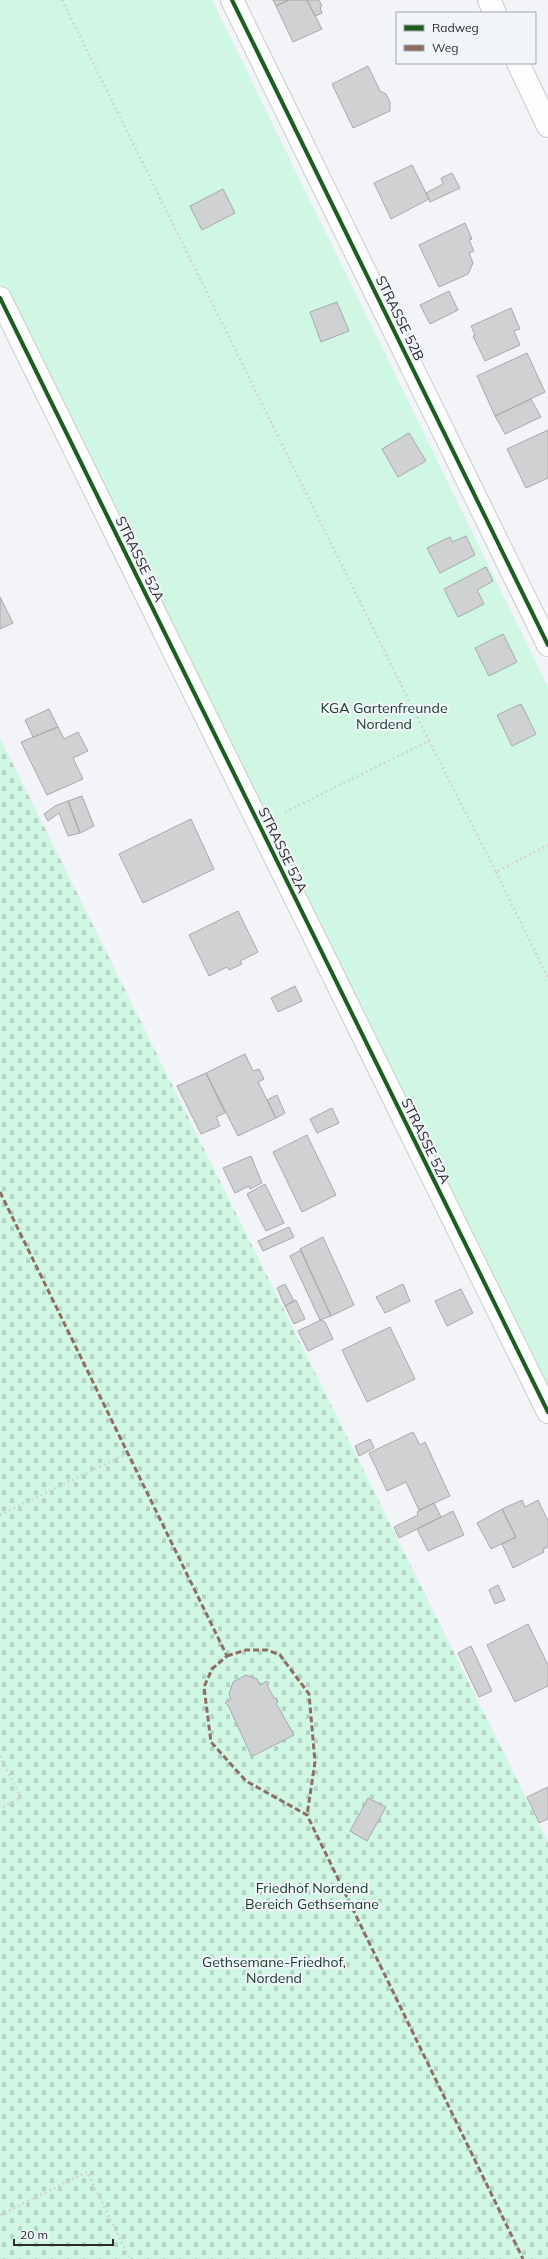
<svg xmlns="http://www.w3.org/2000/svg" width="548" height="2259" font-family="Mulish,sans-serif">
  <defs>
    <pattern id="cemetery-stones" width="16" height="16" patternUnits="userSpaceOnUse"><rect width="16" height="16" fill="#d0f7e4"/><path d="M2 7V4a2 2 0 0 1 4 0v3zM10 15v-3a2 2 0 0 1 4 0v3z" fill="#b3d4c4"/></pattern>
  </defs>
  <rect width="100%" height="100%" fill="#f2f4f7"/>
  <path fill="url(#cemetery-stones)" d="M0 738 548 1842V2259H0Z"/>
  <path fill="#d0f7e4" d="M0 0H212L548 687V1412L0 298Z"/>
  <path fill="#d0d1d3" stroke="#a7a8a9" d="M273 0H289L276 6Z
    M289 0H307L322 29 293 42 276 6Z
    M307 0H319L322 6 320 7 322 13 315 16Z
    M368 66 380 91 386 94 390 102V111L353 128 332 84Z
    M412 165 429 199 391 219 374 183Z
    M452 173 460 188 430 202 426 193 443 184 441 178Z
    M223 189 235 213 202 230 190 206Z
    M465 223 472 239 469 240 474 251 469 253 473 263 468 274 439 287 419 245Z
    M449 291 458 310 430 324 420 305Z
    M337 302 349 331 321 342 310 312Z
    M511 308 520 329 514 331 520 345 485 361 473 336 475 335 471 326Z
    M527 353 545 392 495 416 477 376Z
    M531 399 541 417 505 434 495 416Z
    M548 430V478L526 488 507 449Z
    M409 433 426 461 398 477 382 449Z
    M466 536 475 555 440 573 427 548 450 537 452 542Z
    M486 567 493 581 477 590 484 604 458 617 444 589Z
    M0 597 13 623 0 629Z
    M503 634 517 662 489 676 475 648Z
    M521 704 536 734 512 746 497 715Z
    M49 709 58 727 33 737 25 720Z
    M58 727 64 739 78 732 88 751 73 758 83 779 47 795 21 742Z
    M82 796 94 826 80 833 68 801Z
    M68 801 80 833 68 836 59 813 48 821 44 814 55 806Z
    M191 819 214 869 143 903 119 854Z
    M238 911 258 952 240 961 242 964 229 970 227 967 209 976 189 935Z
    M295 986 302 1001 278 1012 271 998Z
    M245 1054 253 1071 259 1069 264 1079 258 1082 276 1118 238 1136 206 1073Z
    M206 1073 225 1113 216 1117 220 1126 201 1134 177 1086Z
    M277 1095 285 1113 276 1118 267 1100Z
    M332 1108 339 1123 317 1133 310 1119Z
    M307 1135 336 1195 302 1212 273 1152Z
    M251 1156 262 1183 250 1189 249 1186 235 1193 223 1168Z
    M265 1184 284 1223 266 1231 247 1194Z
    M289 1227 294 1237 263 1251 258 1241Z
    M323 1237 354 1305 331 1316 300 1249Z
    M301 1250 331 1316 320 1320 290 1256Z
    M285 1284 294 1301 285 1306 277 1288Z
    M403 1284 410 1301 385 1313 376 1297Z
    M461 1289 473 1313 447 1326 435 1301Z
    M296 1300 305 1319 294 1324 285 1306Z
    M321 1320 325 1322 333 1339 308 1351 298 1331Z
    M390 1327 415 1379 367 1402 342 1350Z
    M413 1432 420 1445 425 1442 450 1496 419 1510 406 1482 387 1491 369 1453Z
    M370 1439 374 1448 359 1456 355 1446Z
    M522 1500 525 1507 538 1500 548 1521V1547L543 1549 544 1552 513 1568 502 1544 516 1537 502 1509Z
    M434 1503 441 1517 399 1538 394 1527 418 1515 417 1512Z
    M502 1509 516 1537 491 1549 477 1523Z
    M453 1511 464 1535 428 1551 417 1529Z
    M498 1585 505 1600 495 1604 489 1590Z
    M528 1624 548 1665V1686L515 1702 487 1645Z
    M471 1646 492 1691 479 1697 458 1653Z
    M246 1675 257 1679 260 1685 267 1681 269 1684 267 1685 274 1698H276L278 1702 276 1703 294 1735 255 1755H251L228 1705 225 1703 231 1699 229 1694 233 1682Z
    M548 1787V1819L539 1823 527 1797Z
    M368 1798 386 1807 367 1841 350 1831Z"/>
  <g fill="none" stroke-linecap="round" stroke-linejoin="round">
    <g stroke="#c9cbcd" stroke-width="24">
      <path id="street" d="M232 0 548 645
        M489 0 495 13
        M518 63 548 126
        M0 298 548 1412"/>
    </g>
    <path stroke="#d2d3d3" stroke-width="2.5" stroke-dasharray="2 3" stroke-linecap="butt" d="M62 0 429 741
      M285 812 429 741 496 872 548 845
      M496 872 548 978
      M0 1515 128 1453
      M0 1756 21 1798 0 1808
      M0 2215 87 2172 130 2259"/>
    <use href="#street" stroke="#fdfdfe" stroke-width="22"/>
    <path stroke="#8d6e63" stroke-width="3" stroke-dasharray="6 3" stroke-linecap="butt" d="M0 1192 227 1656 212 1669 204 1687 211 1742 246 1781 307 1815 523 2259
      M227 1656 246 1650H267L280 1655 309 1694 315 1762 307 1815"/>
    <g stroke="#f1f4f8" stroke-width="6">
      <path id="cycleway" d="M232 0 548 645
        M0 298 548 1412"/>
    </g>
    <use href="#cycleway" stroke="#1b5e20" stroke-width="4"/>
  </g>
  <g text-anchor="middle" stroke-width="4" stroke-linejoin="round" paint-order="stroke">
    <g font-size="14" fill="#2a2c2d" stroke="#f1f4f8">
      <text transform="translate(400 318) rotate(64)" y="5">STRASSE 52B</text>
      <text transform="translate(140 559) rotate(64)" y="5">STRASSE 52A</text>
      <text transform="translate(283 850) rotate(64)" y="5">STRASSE 52A</text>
      <text transform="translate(426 1141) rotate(64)" y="5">STRASSE 52A</text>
    </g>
    <g font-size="14" fill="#103b28" stroke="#f1f4f8">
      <text x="384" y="713">KGA Gartenfreunde<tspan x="384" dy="16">Nordend</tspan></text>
      <text x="312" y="1893">Friedhof Nordend<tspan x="312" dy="16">Bereich Gethsemane</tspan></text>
      <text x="274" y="1967">Gethsemane-Friedhof,<tspan x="274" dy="16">Nordend</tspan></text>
    </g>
  </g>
  <rect x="396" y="12" width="140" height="52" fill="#f1f4f8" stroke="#a1a4a7"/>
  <rect x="404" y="25" width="20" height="6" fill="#1b5e20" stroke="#a1a4a7"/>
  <text x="432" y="32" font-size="12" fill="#2a2c2d">Radweg</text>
  <rect x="404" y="45" width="20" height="6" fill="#8d6e63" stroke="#a1a4a7"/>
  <text x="432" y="52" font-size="12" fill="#2a2c2d">Weg</text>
  <path d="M14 2239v6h99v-6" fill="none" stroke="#2a2c2d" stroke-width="2"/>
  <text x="20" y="2239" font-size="12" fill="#2a2c2d" stroke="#f1f4f8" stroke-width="3" paint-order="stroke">20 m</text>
</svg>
